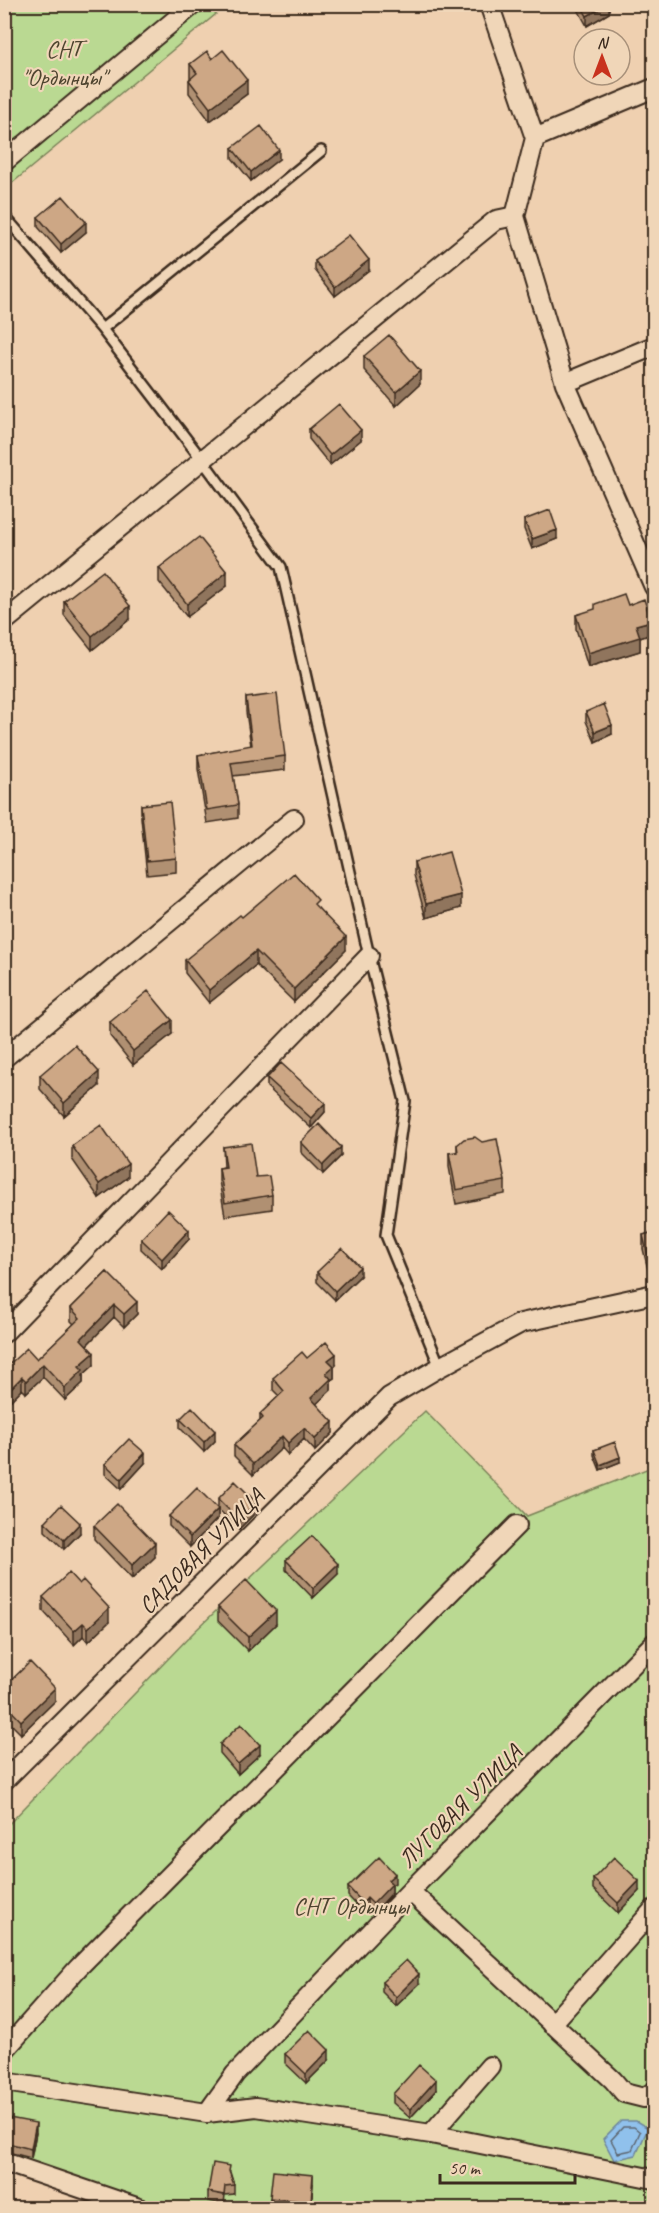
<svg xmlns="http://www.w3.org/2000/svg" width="659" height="2213" font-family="Caveat,sans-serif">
  <rect width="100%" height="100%" fill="#efd0b0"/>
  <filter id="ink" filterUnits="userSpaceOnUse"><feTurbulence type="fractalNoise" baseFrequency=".0167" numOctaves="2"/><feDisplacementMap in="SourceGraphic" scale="12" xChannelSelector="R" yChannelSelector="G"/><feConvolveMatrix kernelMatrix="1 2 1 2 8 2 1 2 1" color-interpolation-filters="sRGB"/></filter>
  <g filter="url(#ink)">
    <path fill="#bad992" stroke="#7a8258" stroke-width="1.5" d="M5 5H227L5 189Z
      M425 1411 527 1516 654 1466V2208H154L33 2177 5 2165 4 1829 193 1633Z"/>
    <path fill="#90c1ec" stroke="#6e859a" stroke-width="1.5" d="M621 2121H636L648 2128 636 2155 614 2160 603 2139Z"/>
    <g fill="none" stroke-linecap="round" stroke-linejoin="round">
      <path stroke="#5d6670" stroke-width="1.5" d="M623 2127H634L640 2132 632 2150 618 2153 611 2140Z"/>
      <g stroke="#3b2a1e" stroke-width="14">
        <path id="service" d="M321 151 102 329 203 461 281 567 369 956 405 1101 386 1235 440 1367
          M6 218 102 329"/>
      </g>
      <g stroke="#3b2a1e" stroke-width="22">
        <path id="minor" d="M489 4 535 138 515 216 565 383 654 587
          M535 138 654 88
          M4 162 194 4
          M565 383 654 346
          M4 622 496 220 515 216
          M4 1058 294 819
          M4 1333 369 956
          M4 1781 389 1397 440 1367 521 1323 654 1294
          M410 1891 613 2080 624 2093 644 2098 654 2091
          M552 2024 654 1909
          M4 2051 78 1968 517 1525
          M4 2082 207 2113 256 2107 431 2134 654 2179
          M207 2113 235 2074 410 1891 654 1643
          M431 2134 490 2066
          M4 2162 139 2208"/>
      </g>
      <use href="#service" stroke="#f0d6b8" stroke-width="9"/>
      <use href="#minor" stroke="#f0d6b8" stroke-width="18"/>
    </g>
    <path fill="#b09072" stroke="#3b2a1e" stroke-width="1.5" d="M575 4H609V13L587 26Z
      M212 59 247 94 210 121 189 93V80L190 78V64Z
      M232 148 279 159 251 181 232 158Z
      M38 217 86 232 61 253 38 227Z
      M315 261 369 270 335 296 315 270Z
      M364 356 420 384 396 406 364 370Z
      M309 429 361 440 330 465 309 439Z
      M524 520 557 539 532 549 524 529Z
      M159 568 227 586 187 617 159 582Z
      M64 601 130 619 92 650 64 615Z
      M628 605 651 634 640 638V651L588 667 576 629V615Z
      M246 698 285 756V770L233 776 238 805V818L207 823 198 769V755L251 746 246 712Z
      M586 712 612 734 595 742 586 721Z
      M141 805 176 858V872L147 875 141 818Z
      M414 862 461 908 426 918 414 875Z
      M318 908 346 950 294 1002 256 965 209 1003 185 973V960L242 917Z
      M5 948 11 988V1002L4 1003Z
      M110 1022 172 1034 133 1065 110 1036Z
      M40 1075 99 1086 64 1116 40 1089Z
      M267 1078 325 1112 311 1128 267 1087Z
      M301 1142 341 1156 323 1174 301 1152Z
      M457 1145 505 1181V1194L456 1204 449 1167V1153L457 1152Z
      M72 1146 128 1177 99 1198 72 1159Z
      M223 1147 256 1177 272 1195V1209L225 1216 219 1181V1168L224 1167Z
      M654 1232 650 1278 643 1249V1235Z
      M141 1239H189L162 1269 141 1249Z
      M107 1272 137 1314 124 1327 114 1317 87 1345 94 1365 83 1375V1383L65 1400 43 1377 26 1393 22 1389 4 1407V1369L37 1359 74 1324 71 1321V1308Z
      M317 1272 360 1276 335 1300 317 1282Z
      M307 1358 336 1365 334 1367V1378L331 1380V1390L316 1404 333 1433 315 1451 304 1439 288 1455 282 1448 253 1475 234 1456V1445L260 1421V1414L279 1396 273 1390V1378Z
      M180 1419 215 1441 204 1452 180 1428Z
      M594 1450 620 1462 600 1470 594 1455Z
      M145 1463 121 1489 105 1474V1464Z
      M218 1499 256 1512 239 1529 218 1509V1518L190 1547 169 1526V1516L218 1508Z
      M45 1522 80 1533 64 1549 45 1531Z
      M94 1526 155 1557 132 1579 94 1539Z
      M286 1560 338 1574 313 1598 286 1570Z
      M79 1584 109 1622 88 1642 83 1636 74 1645 43 1611V1597Z
      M218 1607 276 1624 248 1651 218 1621Z
      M4 1687 55 1701 21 1734 4 1717Z
      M220 1744 260 1754 238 1774 220 1753Z
      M593 1879 639 1891 618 1913 593 1889Z
      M395 1883 392 1885V1893L373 1914 367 1908 363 1912 348 1896V1887Z
      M382 1982 419 1984 396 2006 382 1992Z
      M285 2054 329 2060 306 2083 285 2063Z
      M436 2090 410 2118 393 2103V2094Z
      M4 2117 36 2133 31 2158 4 2151Z
      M230 2172 234 2185V2194L225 2195 224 2204 208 2201V2192Z
      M313 2184 311 2208H281L270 2207V2198Z"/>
    <path fill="#90755d" stroke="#3b2a1e" stroke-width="1.5" d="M608 4H609V13L587 26V16Z
      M247 80V94L210 121V108Z
      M279 150V159L251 181V172Z
      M86 222V232L61 253V244Z
      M369 260V270L335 296V287Z
      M11 292V305L4 311V297Z
      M420 371V384L396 406V392Z
      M361 430V440L330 465V455Z
      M557 530V539L532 549V539Z
      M227 572V586L187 617V604Z
      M130 606V619L92 650V636Z
      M651 621V634L640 638V651L588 667V653L636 625Z
      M612 725V734L595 742V732Z
      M461 895V908L426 918V904Z
      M346 937V950L294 1002V989Z
      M256 951V965L209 1003V990Z
      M172 1020V1034L133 1065V1051Z
      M99 1072V1086L64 1116V1103Z
      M325 1103V1112L311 1128V1118Z
      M341 1147V1156L323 1174V1165Z
      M128 1164V1177L99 1198V1184Z
      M189 1230V1239L162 1269V1259Z
      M654 1263V1277L650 1278V1264Z
      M360 1267V1276L335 1300V1291Z
      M137 1302V1314L124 1327V1314Z
      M114 1305V1317L81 1351V1339Z
      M94 1353V1365L83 1375V1383L65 1400V1388L79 1366Z
      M336 1354V1365L334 1367V1378L331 1380V1390L311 1409V1398L326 1373 328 1360Z
      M43 1364V1377L26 1393V1381Z
      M22 1377V1389L4 1407V1395Z
      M333 1422V1433L315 1451V1439Z
      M304 1428V1439L288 1455V1443Z
      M215 1431V1441L204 1452V1442Z
      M282 1436V1448L253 1475V1464Z
      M145 1453V1463L121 1489V1479Z
      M620 1457V1462L600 1470V1465Z
      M256 1502V1512L239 1529V1520Z
      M218 1509V1518L190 1547V1537Z
      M80 1523V1533L64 1549V1540Z
      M155 1543V1557L132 1579V1565Z
      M338 1564V1574L313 1598V1588Z
      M109 1608V1622L88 1642V1628Z
      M276 1611V1624L248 1651V1637Z
      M83 1623V1636L74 1645V1631Z
      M55 1688V1701L21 1734V1721Z
      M260 1745V1754L238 1774V1764Z
      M395 1874V1883L392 1885V1893L373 1914V1904L388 1880Z
      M639 1881V1891L618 1913V1903Z
      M367 1898V1908L363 1912V1903Z
      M419 1974V1984L396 2006V1997Z
      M329 2050V2060L306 2083V2074Z
      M436 2080V2090L410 2118V2109Z
      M36 2123V2133L31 2158V2149Z
      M313 2175V2184L311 2208V2202Z"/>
    <path fill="#cda785" stroke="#3b2a1e" stroke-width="1.5" d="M580 4H608L587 16Z
      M223 50 247 80 210 108 189 80 197 73 190 64 207 51 212 59Z
      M261 126 279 150 251 172 232 148Z
      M63 196 86 222 61 244 38 217Z
      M349 235 369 260 335 287 315 261Z
      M4 284 11 292 4 297Z
      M389 335 420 371 396 392 364 356Z
      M339 404 361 430 330 455 309 429Z
      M550 510 557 530 532 539 524 520Z
      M199 537 227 572 187 604 159 568Z
      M103 571 130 606 92 636 64 601Z
      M624 594 628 605 644 599 651 621 636 625 640 637 588 653 576 615 595 609V604Z
      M277 694 285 756 231 763 238 805 207 810 198 755 252 745 246 698Z
      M604 704 612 725 595 732 586 712Z
      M170 802 176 858 147 861 141 805Z
      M449 852 461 895 426 904 414 862Z
      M294 873 318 900 314 904 346 937 294 989 256 951 209 990 185 960 240 915 242 917Z
      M4 948 11 988 4 989Z
      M148 991 172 1020 133 1051 110 1022Z
      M75 1045 99 1072 64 1103 40 1075Z
      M281 1063 325 1103 311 1118 267 1078Z
      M319 1124 341 1147 323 1165 301 1142Z
      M101 1125 128 1164 99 1184 72 1146Z
      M475 1137 482 1142 497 1139 505 1181 456 1190 449 1153 458 1152 457 1145 464 1139Z
      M251 1143 256 1177 269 1176 272 1195 225 1203 219 1168 226 1167 223 1147Z
      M168 1210 189 1230 162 1259 141 1239Z
      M654 1232V1263L650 1264 643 1235Z
      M342 1248 360 1267 335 1291 317 1272Z
      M107 1272 137 1302 124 1314 114 1305 81 1339 94 1353 79 1366 83 1370 65 1388 43 1364 26 1381 22 1377 4 1395V1369L27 1348 37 1359 80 1318 71 1308Z
      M326 1342 336 1354 328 1360 334 1366 326 1373 331 1379 311 1398 333 1422 315 1439 304 1428 288 1443 282 1436 253 1464 234 1445 263 1418 260 1414 284 1391 273 1378 302 1352 307 1358Z
      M192 1407 215 1431 204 1442 180 1419Z
      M129 1439 145 1453 121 1479 105 1464Z
      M615 1442 620 1457 600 1465 594 1450Z
      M235 1481 256 1502 239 1520 218 1499Z
      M197 1488 218 1509 190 1537 169 1516Z
      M117 1504 155 1543 132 1565 94 1526Z
      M61 1505 80 1523 64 1540 45 1522Z
      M312 1536 338 1564 313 1588 286 1560Z
      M69 1573 79 1584 83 1580 109 1608 88 1628 83 1623 74 1631 43 1597Z
      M246 1580 276 1611 248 1637 218 1607Z
      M30 1662 55 1688 21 1721 4 1703V1687Z
      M241 1724 260 1745 238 1764 220 1744Z
      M379 1857 395 1874 388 1880 392 1884 373 1904 367 1898 363 1903 348 1887Z
      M614 1857 639 1881 618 1903 593 1879Z
      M406 1960 419 1974 396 1997 382 1982Z
      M309 2030 329 2050 306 2074 285 2054Z
      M419 2065 436 2080 410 2109 393 2094Z
      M4 2117 36 2123 31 2149 4 2142Z
      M213 2163 230 2166 229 2171 234 2185 225 2186 224 2195 208 2192Z
      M273 2171 313 2175 311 2202 270 2198Z"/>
  </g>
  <g text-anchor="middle" stroke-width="4.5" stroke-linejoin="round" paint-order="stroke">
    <g font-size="24" fill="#4e442f" stroke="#f0d6b8">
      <text x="64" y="57">СНТ<tspan x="64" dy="28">"Ордынцы"</tspan></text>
      <text x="351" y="1914">СНТ Ордынцы</text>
    </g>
    <g font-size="24" fill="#3b2a1e" stroke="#f0d6b8">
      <text transform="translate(201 1551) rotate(-45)" y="8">САДОВАЯ УЛИЦА</text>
      <text transform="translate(460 1806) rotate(-45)" y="8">ЛУГОВАЯ УЛИЦА</text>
    </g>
  </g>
  <rect width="659" height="2213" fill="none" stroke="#f0d6b8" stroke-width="24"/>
  <rect x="12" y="12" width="635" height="2189" fill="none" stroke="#3b2a1e" stroke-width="2" filter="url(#ink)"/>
  <g transform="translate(602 57)"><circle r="28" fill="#f0d6b8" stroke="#a8917a" stroke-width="1.5"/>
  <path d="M0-4.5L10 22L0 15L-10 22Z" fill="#c8321e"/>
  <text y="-9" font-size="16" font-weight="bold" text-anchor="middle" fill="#3b2a1e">N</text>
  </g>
  <path d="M440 2174v9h135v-9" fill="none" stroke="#3b2a1e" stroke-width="3"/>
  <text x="449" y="2174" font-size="18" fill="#3b2a1e" stroke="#f0d6b8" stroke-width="4.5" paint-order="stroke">50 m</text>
</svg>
